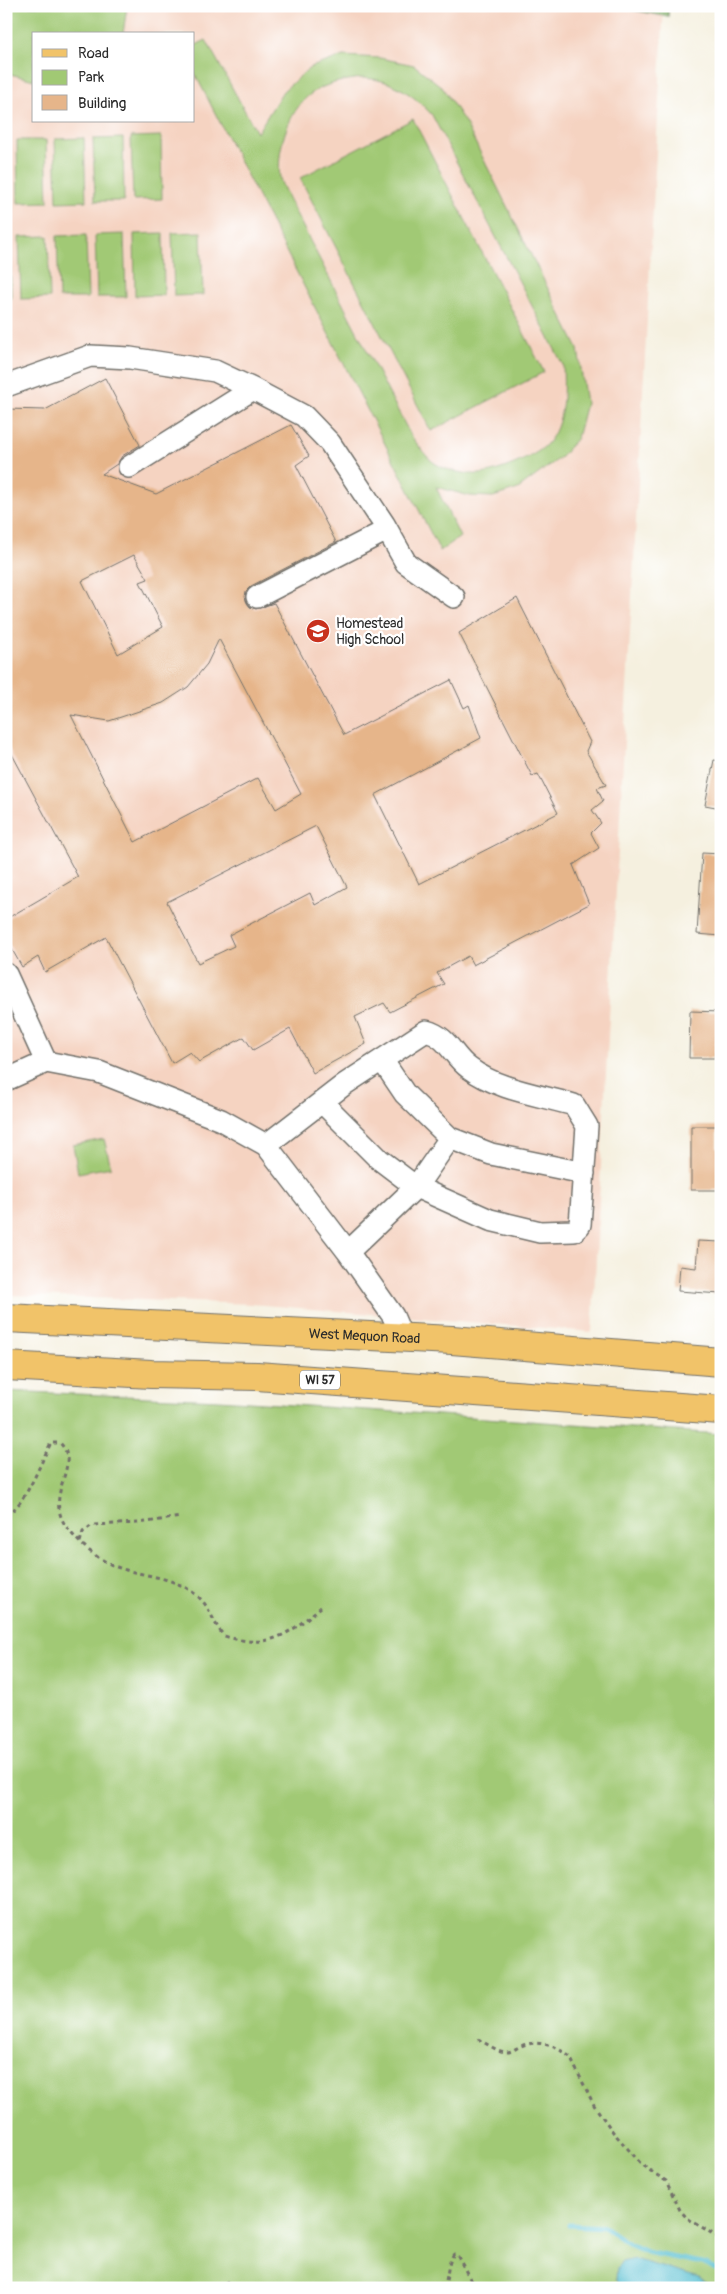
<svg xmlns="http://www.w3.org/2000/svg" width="727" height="2294" font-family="Pangolin,sans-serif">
  <rect width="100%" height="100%" fill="#fff"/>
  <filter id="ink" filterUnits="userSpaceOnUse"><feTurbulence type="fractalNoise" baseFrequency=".02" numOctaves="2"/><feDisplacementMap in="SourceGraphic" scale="10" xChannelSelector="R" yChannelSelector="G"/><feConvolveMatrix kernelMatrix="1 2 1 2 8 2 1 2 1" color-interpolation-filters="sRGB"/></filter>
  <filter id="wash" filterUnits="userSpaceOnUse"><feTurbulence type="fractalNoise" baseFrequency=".0096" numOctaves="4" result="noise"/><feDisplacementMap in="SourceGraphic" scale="20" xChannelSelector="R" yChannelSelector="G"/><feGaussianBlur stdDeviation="1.12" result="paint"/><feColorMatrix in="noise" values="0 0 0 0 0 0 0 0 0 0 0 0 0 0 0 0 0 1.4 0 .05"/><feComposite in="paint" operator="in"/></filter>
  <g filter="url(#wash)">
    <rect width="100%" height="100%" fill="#f5f0df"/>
    <path fill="#f5d3c1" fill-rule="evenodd" d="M6 6H664L592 1332 251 1304 6 1295ZM34 34H194V121H34Z"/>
    <path fill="#a1c974" stroke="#667a50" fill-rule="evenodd" d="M6 6H127L123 34H34V80L6 73Z
      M206 40 257 133 283 91 311 67 343 56 380 58 414 65 442 87 466 124 578 349 586 403 577 438 561 457 518 489 493 497 470 496 436 487 460 537 440 551 194 72V46ZM362 78C391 79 412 93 432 115L563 365C564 391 565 425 546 445 535 457 496 473 480 474 469 475 446 471 436 464 426 458 418 444 411 436L287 196C285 190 281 184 280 178 276 148 290 104 317 90 331 82 347 80 362 78Z
      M413 119 544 372 431 431 300 178Z
      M161 136 162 199 133 200 131 137Z
      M84 138 86 201 57 202 55 139Z
      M123 138 124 201H95L93 139Z
      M17 140H46L48 202 18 203Z
      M6 141 9 203H6Z
      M201 232 203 295 174 296 172 233Z
      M163 233 164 295 135 296 134 234Z
      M124 234 126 297H97L95 235Z
      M86 235 88 298H59L57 236Z
      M48 236 50 298 21 299 19 237Z
      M6 237H10L11 299 6 300Z
      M104 1139 111 1167 78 1173 73 1145Z
      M6 1391 219 1400 721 1434V2288H6Z"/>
    <path fill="#80ad66" stroke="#566c48" d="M612 6H669L668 17Z"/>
    <path fill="#54bed0" stroke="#40747e" d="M634 2259 699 2278 713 2288H622L616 2279 617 2267 622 2262Z"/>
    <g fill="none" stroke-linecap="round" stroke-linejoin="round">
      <path stroke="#54bed0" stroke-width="5" d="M569 2225 604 2227 631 2245 646 2252 707 2264 721 2273"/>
    </g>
    <g id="blocks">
      <path fill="#e6b58a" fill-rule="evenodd" d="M105 378 140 445 122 456 117 464 102 474 156 494 291 425 309 456 296 465 336 542 251 586 246 591 245 597 250 607 256 609 274 603 344 735 451 680 464 708 469 705 481 738 375 795 419 884 558 813 538 774 532 776 459 633 517 598 590 742 586 751 606 785 597 788 603 801 592 810 601 823 591 833 599 848 573 865 589 904 473 965 468 956 437 973 444 984 390 1012 384 1003 355 1017 366 1044 313 1073 290 1029 253 1050 244 1037 199 1062 190 1052 172 1063 106 937 45 972 38 957 22 967 6 939V919L78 877 6 743V409L45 410ZM134 555 148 579 140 582 163 627 118 654 82 581ZM219 639 301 794 276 809 258 778 135 842 71 715 109 721 163 703 188 687 207 664ZM316 826 347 887 315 905 310 893 229 935 234 946 198 963 167 902Z
        M714 760 721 761V808L705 805Z
        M702 853 721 854V936L697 934Z
        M690 1011 721 1012 720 1042H716L715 1058H689Z
        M691 1126H717V1148L720 1149 719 1190H691Z
        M698 1241 721 1242V1294L678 1291 680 1266 696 1268Z"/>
    </g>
  </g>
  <g filter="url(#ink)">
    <use href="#blocks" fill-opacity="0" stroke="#72706a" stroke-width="1"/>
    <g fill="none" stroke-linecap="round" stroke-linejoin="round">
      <g stroke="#72706a" stroke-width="24">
        <path id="minor" d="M6 386 90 356 130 358 215 371 253 389 304 416 330 443 384 524 406 563 454 597
          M129 467 253 389
          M257 597 387 530
          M6 974 46 1062
          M382 1060 405 1094 450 1138 491 1154 584 1173
          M6 1080 46 1062 99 1072 221 1120 266 1145 348 1252 416 1187 450 1138
          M266 1145 345 1084 426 1031C449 1037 452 1056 469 1068 498 1090 540 1095 574 1105L587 1126 580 1225 574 1231 540 1232 490 1220 416 1187 379 1159 323 1103
          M348 1252 393 1316 402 1337"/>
      </g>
      <g stroke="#72706a" stroke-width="30">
        <g id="major">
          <path id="s1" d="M6 1318 452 1340 721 1362"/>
          <path d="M6 1366 151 1374 257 1376 721 1410"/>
        </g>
      </g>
      <path stroke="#72706a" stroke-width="3" stroke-dasharray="4 4" stroke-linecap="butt" d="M6 1515C26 1505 40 1463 51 1443H60C83 1466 41 1495 68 1529 82 1547 103 1564 126 1570 147 1576 168 1577 188 1589 212 1604 209 1618 224 1636 271 1650 287 1635 321 1607
        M80 1542 83 1532 92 1525 139 1523 181 1517
        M478 2039C486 2043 497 2052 507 2052 512 2052 516 2048 521 2046 538 2039 557 2046 570 2057L594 2105 613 2132 643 2166 666 2181 680 2210 687 2218 721 2239
        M226 2281 231 2288
        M444 2288C448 2277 447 2263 454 2254L457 2255 475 2288"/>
      <use href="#minor" stroke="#fff" stroke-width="21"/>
      <use href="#major" stroke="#f1c369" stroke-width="28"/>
    </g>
  </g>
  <defs>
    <g id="school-disc" transform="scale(1.25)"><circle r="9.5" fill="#c8321e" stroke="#fff"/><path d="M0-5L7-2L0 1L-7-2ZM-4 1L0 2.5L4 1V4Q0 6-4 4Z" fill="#fff"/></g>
  </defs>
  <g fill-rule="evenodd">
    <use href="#school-disc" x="318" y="631"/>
  </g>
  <g text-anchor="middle" stroke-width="4.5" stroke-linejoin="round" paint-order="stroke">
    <rect fill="#fff" stroke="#6b6b6b" stroke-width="1" x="300" y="1370.5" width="40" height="19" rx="4"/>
    <g font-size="12" font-weight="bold" fill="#2b2b2b">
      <text x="320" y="1384">WI 57</text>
    </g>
    <g font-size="14" fill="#2b2b2b" stroke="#fff" text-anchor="start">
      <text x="336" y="628">Homestead<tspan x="336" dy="16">High School</tspan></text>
    </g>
    <g font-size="14" fill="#2b2b2b" stroke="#fff">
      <text dy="5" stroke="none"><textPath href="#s1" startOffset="359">West Mequon Road</textPath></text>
    </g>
  </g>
  <rect width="727" height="2294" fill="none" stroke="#fff" stroke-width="25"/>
  <rect x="32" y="32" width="162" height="90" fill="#ffffff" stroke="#aaaaaa"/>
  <rect x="42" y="49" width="25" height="8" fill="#f1c369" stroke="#aaaaaa"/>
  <text x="78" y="58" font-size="15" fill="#2b2b2b">Road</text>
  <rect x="42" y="70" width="25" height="15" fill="#a1c974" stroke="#aaaaaa"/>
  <text x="78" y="82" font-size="15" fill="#2b2b2b">Park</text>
  <rect x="42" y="95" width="25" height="15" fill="#e6b58a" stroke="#aaaaaa"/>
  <text x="78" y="108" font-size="15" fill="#2b2b2b">Building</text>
</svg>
